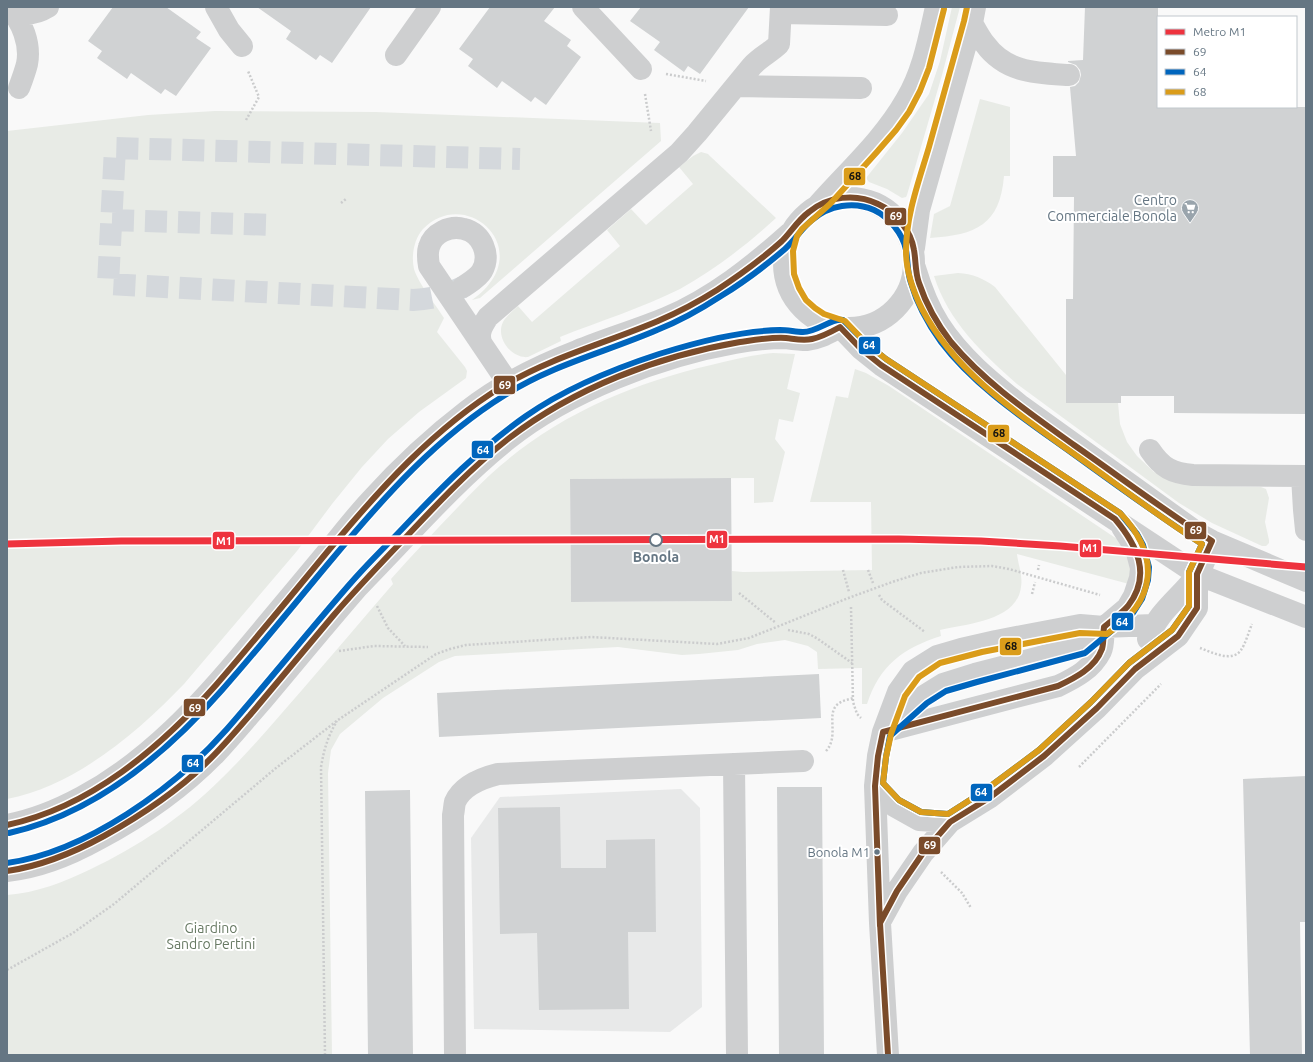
<svg xmlns="http://www.w3.org/2000/svg" width="1313" height="1062" font-family="Ubuntu,sans-serif">
  <rect width="100%" height="100%" fill="#f9f9f9"/>
  <path fill="#e8e9e9" d="M681 789 700 808 702 1007 670 1032 474 1029 471 838 500 797Z"/>
  <path fill="#e8ebe6" d="M952 7H960L942 75 907 195 906 197 902 198 887 189 869 182 866 178 902 133 929 94 940 61Z
    M980 99 1010 107V176H1004C1000 225 976 235 930 238L934 214 950 206Z
    M215 111 376 112 660 123 661 141 480 298 472 300C540 252 467 184 423 229 414 239 411 256 414 269 418 283 436 305 444 318L437 332 465 367 467 371 466 378 419 412 388 439 362 467 332 504 297 551 184 684C137 733 75 786 7 799V131L148 115Z
    M701 152 708 154 711 157 776 218C747 245 714 270 680 289 642 308 600 321 560 337L561 341 528 357C512 359 495 338 503 322 506 316 513 311 518 306L532 322 620 246 607 230 631 209 646 225 693 184 679 167 693 156Z
    M958 273C973 274 983 278 995 287L1066 375V402L1118 403 1120 424 1127 442 1137 456 1154 472 1190 485 1261 487 1266 489 1269 498 1265 522 1269 540V543L1266 546H1262L1212 523 1179 503 1017 384C983 354 948 321 934 276Z
    M773 353 795 354 787 389 800 393 793 422 779 419 775 439 785 452 773 502 754 503V478L570 479 571 602 732 601V571L743 572 872 570 871 502H810L836 396 848 398 855 369 866 373 889 386 1120 541 1132 561 1129 584 1017 554C1018 564 1023 576 1021 587 1017 621 966 624 940 630L941 636C903 648 880 665 867 704H862V668L818 669 817 652 808 646 785 640 757 644 738 650 699 654 682 655 618 647 455 656 439 662 383 698 340 734 331 750 328 773 332 1055H7V895C36 893 64 882 91 869 137 847 183 817 220 780 249 752 275 721 302 690 332 655 362 620 393 584L391 579C413 554 436 530 459 506 472 492 485 479 500 466 560 414 634 383 711 365 732 360 752 355 773 353Z"/>
  <path fill="#d0d2d3" d="M113 7H166L201 32 196 38 211 48 176 96 165 89 161 94 131 73 127 79 97 58 102 51 88 41Z
    M257 7H371L332 63 320 55 316 60 286 39 291 31Z
    M490 7H555L544 21 571 40 567 46 581 57 546 105 535 97 531 102 502 81 497 88 468 66 473 59 459 49Z
    M641 7H749L700 74 688 66 684 72 654 50 660 42 630 21Z
    M1085 7H1158V107H1306V414L1174 413V396H1121V403H1066V299H1073L1074 197H1053V156H1076L1070 87 1075 86 1079 82 1081 75 1080 70 1076 65 1068 62V61L1083 60Z
    M731 478 732 601 571 602 570 479Z
    M819 674 821 718 439 737 437 693Z
    M1306 776V922H1300L1302 1055H1250L1243 779Z
    M777 787H822L824 1055H779Z
    M410 790 413 1055H368L365 791Z
    M560 807 561 868H606V840L655 839 656 932H628L629 1009 539 1010 537 933 500 934 498 808Z"/>
  <g fill="none" stroke-linecap="round" stroke-linejoin="round">
    <path stroke="#d4d8dc" stroke-width="22" stroke-dasharray="22 11" stroke-linecap="butt" d="M112 220 275 225
      M463 287C446 295 433 299 413 300L108 284 115 148 520 159"/>
    <path stroke="#cbcccd" stroke-width="2.5" stroke-dasharray="2 2" stroke-linecap="butt" d="M666 74 706 81
      M645 94 651 131
      M246 120 259 97 248 71
      M341 203 346 199
      M843 570 849 592
      M868 570 873 583
      M1038 570 1039 565
      M739 593 776 623
      M1032 594 1035 582
      M879 595 882 600 925 632
      M377 606 388 628 405 646
      M851 607 853 702 857 714 861 718
      M788 630 809 634 818 639 852 663
      M1200 648C1211 652 1232 663 1241 650 1245 645 1249 631 1252 624
      M339 651 374 646 428 647
      M826 751C839 737 827 716 836 706 840 701 847 700 853 698
      M1079 767 1161 684
      M941 872 962 893 971 908
      M7 970 73 933 114 904 276 768 338 720 436 654 450 649 466 645 591 637 717 644 749 638 851 597 895 581 921 573 958 567 992 566 1009 569 1100 595
      M325 1055 321 767C324 749 328 736 337 721"/>
    <path stroke="#cecfd0" stroke-width="22" d="M8 7C22 21 31 44 27 64 25 72 22 80 19 88
      M216 7 229 30 242 46
      M583 7 641 69
      M11 10C24 16 35 15 48 7
      M781 13 887 15
      M972 23C976 30 980 38 985 44 1006 73 1037 73 1069 75
      M396 55 430 7
      M736 86 861 88
      M784 263a65 65 0 1 1 130 0a65 65 0 1 1-130 0Z
      M818 205C848 171 884 139 906 100 923 72 929 38 936 7
      M914 248 919 210 972 23 975 7
      M915 268C921 288 928 307 939 324 960 357 991 382 1021 406L1199 534 1212 541 1306 581
      M463 287C470 282 478 278 482 271 491 255 482 233 464 229 450 225 433 233 429 247 427 253 428 260 429 266L508 383
      M840 327 861 349 881 365 1197 574 1306 617
      M482 345C477 334 482 326 488 317L679 153 697 133 752 66C760 57 771 52 779 44L781 7
      M1150 450C1162 468 1172 473 1193 475L1306 476
      M1302 476 1304 510 1306 530
      M1148 639C1158 611 1180 598 1197 575 1204 566 1207 552 1212 541
      M885 730 922 697 943 684 975 674 1082 646 1127 608 1134 596 1140 578 1141 568 1136 549 1122 527
      M886 731 1058 686C1075 678 1092 669 1101 651 1104 645 1103 634 1104 627
      M734 764 737 1055
      M875 786 894 806 919 820 950 822
      M7 825C34 820 58 810 82 797 149 761 201 704 249 646 276 614 302 582 329 550 343 533 356 516 371 500 400 468 433 437 467 411 500 385 538 366 577 351 606 339 637 330 666 318 713 298 753 266 790 233
      M7 871C39 868 72 854 99 839 142 816 182 788 216 753 231 737 245 720 260 703 292 665 324 626 357 588 371 573 386 558 400 543 434 507 469 470 508 439 566 392 661 356 735 343 751 340 769 338 786 338 793 339 800 340 807 340 819 339 830 332 840 327
      M880 922 897 891 923 853 950 822 989 798 1044 756 1097 708 1135 669 1178 636 1197 608V574
      M455 1055 453 815C454 811 454 806 455 802 462 786 482 778 498 774L803 761
      M888 1055 880 923 875 786 878 756 883 732 898 692 913 671 937 656 961 649 996 641 1080 625 1104 627 1153 625"/>
    <g stroke="#fff" stroke-width="9">
      <path id="bus-1" d="M7 825C91 807 160 748 216 685 254 641 291 596 328 551 380 489 434 428 503 386 552 357 606 343 658 321 679 312 698 302 717 290 740 275 762 259 782 241 791 232 798 220 809 212 828 196 856 193 878 204 896 212 911 231 914 250 916 261 915 272 919 283 926 304 937 324 951 342 985 383 1031 414 1074 445 1120 477 1165 511 1212 541L1197 574V608L1178 636 1135 669 1097 708 1044 756 989 798 950 822 923 853 897 891 880 923 888 1055
        M7 871C42 866 73 853 104 836 140 816 175 793 205 764 221 749 235 732 250 715 278 682 305 649 333 616 357 588 382 562 407 536 439 502 471 468 508 439 574 388 658 356 740 342 754 340 771 337 786 338 795 339 803 341 812 339 822 337 831 332 840 327L861 349 881 365 1115 519C1137 545 1152 575 1128 606 1121 614 1112 620 1104 627 1103 634 1104 643 1102 649 1095 668 1075 678 1058 686L883 732 878 756 875 786 880 926"/>
    </g>
    <g stroke="#fff" stroke-width="9">
      <path id="bus-2" d="M7 863C86 852 175 788 227 729 268 682 308 632 349 585 366 565 385 547 403 528 441 488 480 448 526 416 566 388 613 369 659 354 698 342 739 331 780 330 788 330 796 332 803 332 818 332 831 318 843 320L866 343 886 359 1120 513 1137 534 1143 545 1149 567 1148 580 1142 599 1133 613 1085 653 977 682 946 691 927 703 890 736 886 757 883 783 899 800 921 812 948 814 984 791 1039 750 1091 702 1129 663 1172 630 1189 606V572L1202 544C1157 515 1115 484 1072 453 1026 420 975 387 941 342 928 324 917 304 911 283 907 272 908 261 906 250 903 234 889 217 874 210 854 201 829 205 812 220 802 228 795 240 785 249 765 266 744 282 721 296 701 309 680 321 657 330 606 352 552 365 505 395 437 437 384 497 333 558 296 602 260 647 222 690 165 755 94 814 9 833"/>
    </g>
    <g stroke="#fff" stroke-width="9">
      <path id="bus-3" d="M944 9 929 68 920 91 909 112 896 130 876 153 830 204 802 229 797 236 793 251 794 274 799 288 806 300 815 308 824 314 845 321 866 343 886 359 1120 513C1161 556 1157 601 1107 634L1080 633 982 652 940 663 919 677 905 696 891 734 886 757 883 783 899 800 921 812 948 814 984 791 1039 750 1091 702 1129 663 1172 630 1189 606V572L1202 544C1161 518 1123 489 1084 461 1024 418 957 376 922 309 913 291 906 272 906 251 906 215 919 181 929 147 941 105 952 63 964 21L967 7"/>
    </g>
    <use href="#bus-1" stroke="#7a4b2a" stroke-width="6"/>
    <use href="#bus-2" stroke="#0065bd" stroke-width="6"/>
    <use href="#bus-3" stroke="#da9c1a" stroke-width="6"/>
    <g stroke="#fff" stroke-width="10">
      <path id="metro-1" d="M7 544 121 541 899 539 981 541 1060 546 1306 567"/>
    </g>
    <use href="#metro-1" stroke="#ee333e" stroke-width="7"/>
  </g>
  <defs>
    <g id="supermarket-pin" transform="scale(0.9)"><path d="M0 17L-7.5 6A9.5 9.5 0 1 1 7.5 6Z" fill="#99a4ac" stroke="#fff"/><path d="M-6-5.5h2.5l.6 2H6L4.5 2H-2.5L-4.4-4H-6ZM-1.5 3.2a1.3 1.3 0 1 0 .1 0ZM3 3.2a1.3 1.3 0 1 0 .1 0Z" fill="#fff"/></g>
  </defs>
  <g fill-rule="evenodd">
    <use href="#supermarket-pin" x="1190" y="208"/>
  </g>
  <circle fill="#fff" stroke="#657683" stroke-width="2" cx="656" cy="540" r="6"/>
  <circle fill="#657683" stroke="#fff" stroke-width="1.5" cx="877" cy="852" r="3.5"/>
  <g text-anchor="middle" stroke-width="4" stroke-linejoin="round" paint-order="stroke">
    <g font-size="13" fill="#657683" stroke="#fff" text-anchor="end">
      <text x="870" y="857">Bonola M1</text>
    </g>
    <g font-size="14" fill="#657683" stroke="#fff" text-anchor="end">
      <text x="1177" y="205">Centro<tspan x="1177" dy="16">Commerciale Bonola</tspan></text>
    </g>
    <g font-size="14" font-weight="bold" fill="#657683" stroke="#fff">
      <text x="656" y="562">Bonola</text>
    </g>
    <g font-size="14" fill="#687a64" stroke="#fff">
      <text x="211" y="933">Giardino<tspan x="211" dy="16">Sandro Pertini</tspan></text>
    </g>
  </g>
  <g stroke="#fff" stroke-width="1.5">
    <rect x="843" y="167" width="23" height="19" rx="4" fill="#da9c1a"/>
    <rect x="884" y="207" width="23" height="19" rx="4" fill="#7a4b2a"/>
    <rect x="858" y="336" width="23" height="19" rx="4" fill="#0065bd"/>
    <rect x="493" y="375" width="23" height="20" rx="4" fill="#7a4b2a"/>
    <rect x="987" y="424" width="23" height="19" rx="4" fill="#da9c1a"/>
    <rect x="471" y="440" width="23" height="19" rx="4" fill="#0065bd"/>
    <rect x="1184" y="521" width="23" height="19" rx="4" fill="#7a4b2a"/>
    <rect x="706" y="530" width="22" height="19" rx="4" fill="#ee333e"/>
    <rect x="212" y="531" width="23" height="19" rx="4" fill="#ee333e"/>
    <rect x="1079" y="539" width="23" height="19" rx="4" fill="#ee333e"/>
    <rect x="1111" y="612" width="23" height="19" rx="4" fill="#0065bd"/>
    <rect x="999" y="637" width="23" height="19" rx="4" fill="#da9c1a"/>
    <rect x="183" y="698" width="23" height="19" rx="4" fill="#7a4b2a"/>
    <rect x="181" y="754" width="23" height="19" rx="4" fill="#0065bd"/>
    <rect x="970" y="783" width="23" height="19" rx="4" fill="#0065bd"/>
    <rect x="918" y="836" width="23" height="19" rx="4" fill="#7a4b2a"/>
  </g>
  <g font-size="11" text-anchor="middle" font-weight="bold" fill="#fff">
    <text x="896" y="220">69</text>
    <text x="869" y="349">64</text>
    <text x="505" y="389">69</text>
    <text x="483" y="454">64</text>
    <text x="1196" y="534">69</text>
    <text x="717" y="543">M1</text>
    <text x="224" y="545">M1</text>
    <text x="1090" y="552">M1</text>
    <text x="1122" y="626">64</text>
    <text x="195" y="712">69</text>
    <text x="193" y="767">64</text>
    <text x="981" y="796">64</text>
    <text x="930" y="849">69</text>
  </g>
  <g font-size="11" text-anchor="middle" font-weight="bold" fill="#111">
    <text x="855" y="180">68</text>
    <text x="999" y="437">68</text>
    <text x="1011" y="650">68</text>
  </g>
  <rect width="1313" height="1062" fill="none" stroke="#657683" stroke-width="16"/>
  <rect x="1157" y="16" width="140" height="92" fill="#ffffff" stroke="#c1c8cd"/>
  <rect x="1165" y="29" width="20" height="6" fill="#ee333e" stroke="#c1c8cd"/>
  <text x="1193" y="36" font-size="12" fill="#657683">Metro M1</text>
  <rect x="1165" y="49" width="20" height="6" fill="#7a4b2a" stroke="#c1c8cd"/>
  <text x="1193" y="56" font-size="12" fill="#657683">69</text>
  <rect x="1165" y="69" width="20" height="6" fill="#0065bd" stroke="#c1c8cd"/>
  <text x="1193" y="76" font-size="12" fill="#657683">64</text>
  <rect x="1165" y="89" width="20" height="6" fill="#da9c1a" stroke="#c1c8cd"/>
  <text x="1193" y="96" font-size="12" fill="#657683">68</text>
</svg>
